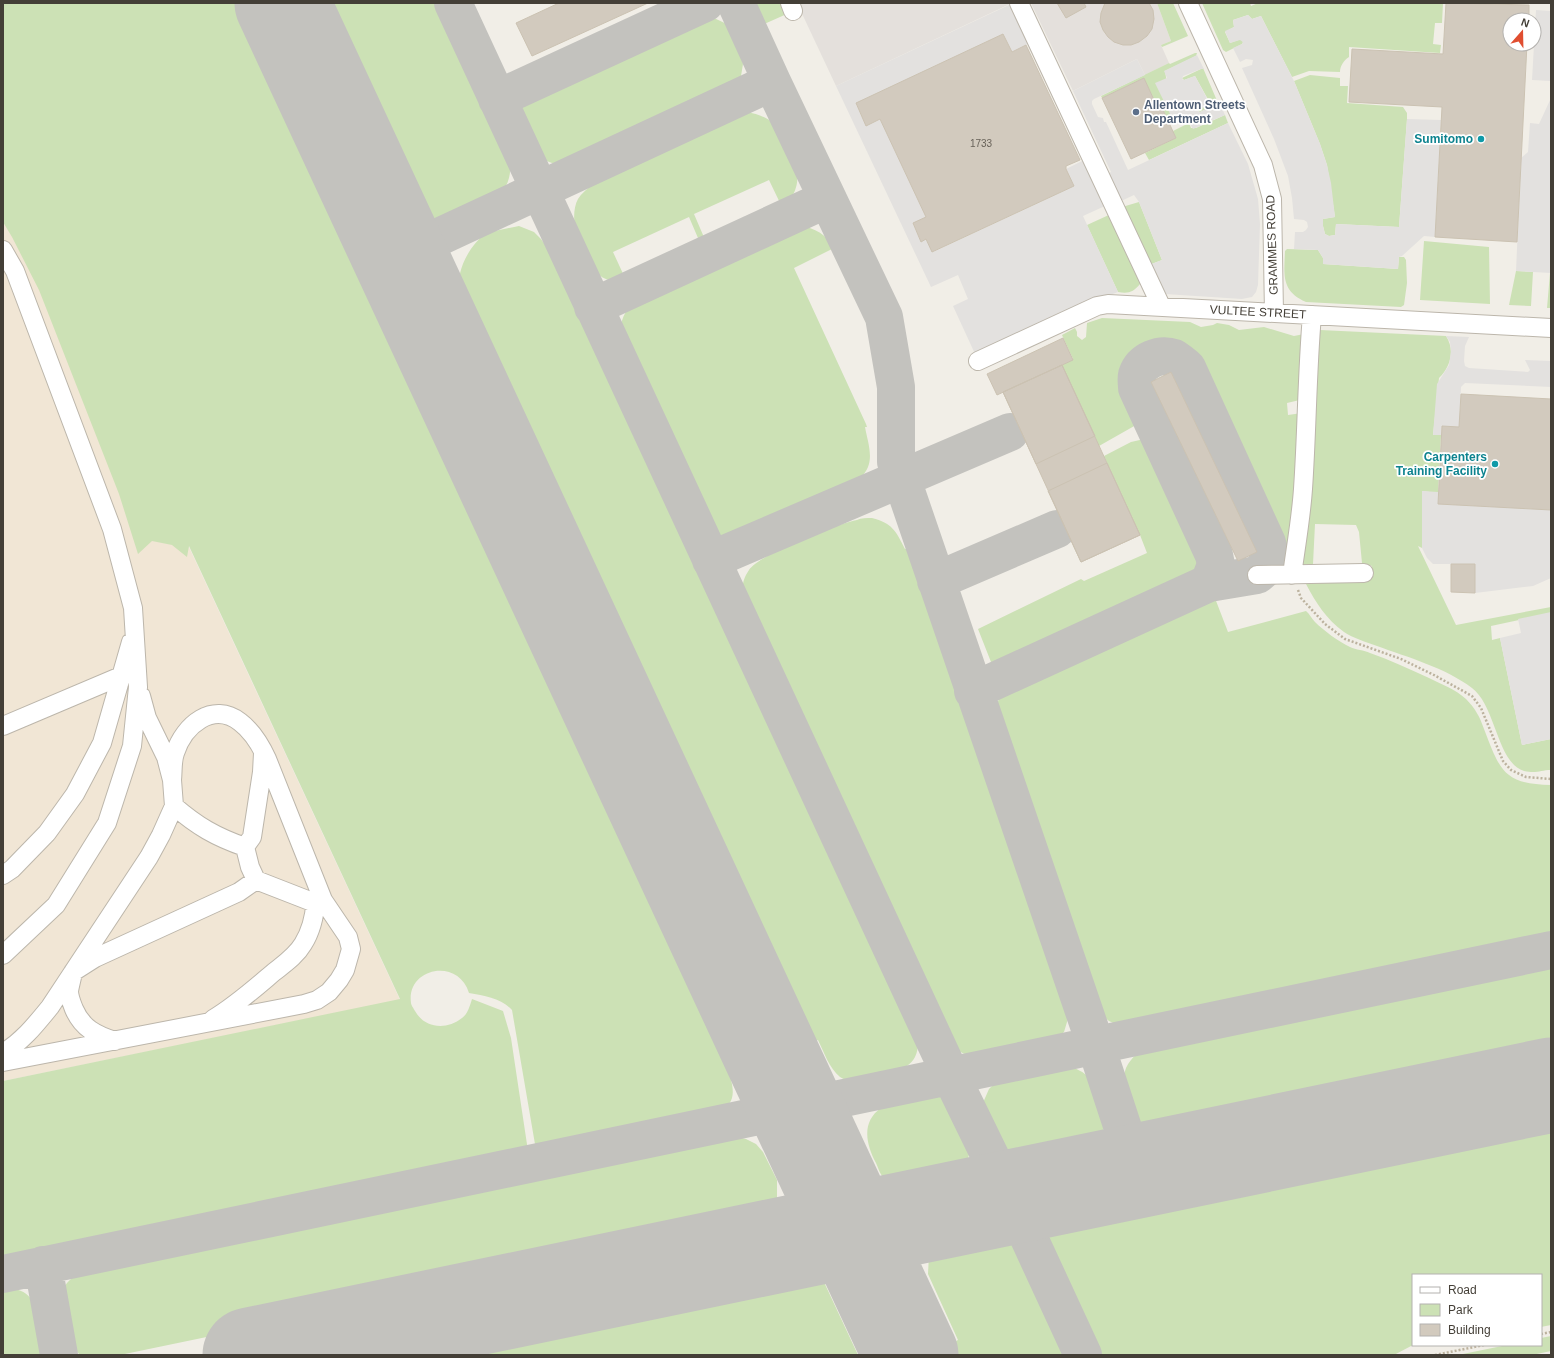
<svg xmlns="http://www.w3.org/2000/svg" width="1554" height="1358" font-family="Helvetica,sans-serif">
  <rect width="100%" height="100%" fill="#f1eee7"/>
  <path fill="#f1e6d5" d="M3 148 188 545 400 1000 3 1081Z"/>
  <path fill="#e4e0dc" d="M797 3H1012L836 86Z
    M1031 3H1157L1171 41 1161 45 1169 63 1145 75 1137 59 1073 91Z"/>
  <path fill="#cce1b5" d="M3 3H254L752 1070 731 1080C735 1095 733 1106 717 1112L536 1150 512 1010C501 998 485 996 469 993 458 957 406 968 411 1003 411 1005 414 1009 415 1011 425 1029 447 1030 462 1018 468 1014 470 1005 472 999L503 1011 511 1038 528 1151 3 1261V1081L400 999 189 546 187 557 172 545 152 541 138 554 119 494 39 290 12 237 3 222Z
    M313 3H439L510 160C511 171 510 182 502 192 494 202 442 226 428 229 424 230 418 229 413 228L316 22Z
    M746 3H785L789 13 760 26 754 20Z
    M1157 3H1173L1188 36 1162 47 1161 45 1171 41Z
    M1202 3H1250L1251 6 1258 3H1443L1442 23H1435L1433 44 1441 45 1440 53 1349 47V57C1344 60 1340 66 1340 72L1309 71 1292 77 1261 16 1252 19 1248 15 1233 20 1234 27 1225 32 1230 43 1241 39 1243 42 1242 44 1226 52 1223 50Z
    M693 18H714L731 26 741 51 743 64 741 76 721 95 574 162 552 163 539 158 522 126 521 111 531 94Z
    M1195 53H1197L1196 56 1165 71 1173 120 1181 116 1186 117 1170 124 1158 99 1154 100 1144 78 1102 98 1101 96 1169 63 1170 64Z
    M1203 68 1218 103 1200 112 1197 110 1210 103 1195 76 1184 80 1182 78Z
    M1310 75 1340 78V86H1348L1347 103 1403 107 1407 113V119L1399 227 1336 224 1335 235 1329 236 1325 234 1323 226V219L1335 217 1327 165 1320 144 1294 81Z
    M747 112C757 114 767 117 774 124 781 131 796 162 797 172 799 183 794 202 781 205L769 180 694 214 706 242 701 245 689 217 613 252 625 278C590 295 564 224 578 199 585 188 599 181 609 174V172L721 120 733 115Z
    M1225 115 1228 123 1149 160 1145 153 1176 138 1173 131 1189 123 1191 128H1196Z
    M1139 202 1162 260 1149 265 1122 207Z
    M1111 214 1140 280V284C1133 292 1129 294 1118 292L1087 225Z
    M519 226 534 232 541 239 561 267 913 1021C917 1033 921 1044 915 1057 906 1075 857 1089 840 1077 829 1068 824 1052 818 1040L796 1050 462 332C454 290 454 259 489 230L490 232Z
    M800 226C815 228 826 234 834 248L794 268 866 424 867 427H865C867 439 873 455 868 467 858 491 801 514 777 525 765 531 751 540 737 540 725 540 716 535 708 526L623 345C617 324 623 309 641 297L790 229Z
    M1424 241 1489 247 1490 304 1420 300Z
    M1287 249 1318 250 1323 258V264L1398 269 1399 257H1404L1406 260 1407 283 1404 305 1401 307 1306 302C1281 291 1284 275 1285 251Z
    M1516 271 1533 272 1531 306 1509 305Z
    M1550 273H1551V308H1547Z
    M1102 318 1190 322 1201 327 1213 325 1217 323 1229 325 1239 330 1264 327 1294 336 1304 334V399L1287 403 1288 415 1302 413 1290 548 1286 552 1279 553 1191 362C1168 334 1146 354 1121 366L1147 424 1136 425 1099 446 1062 365 1073 359 1062 335 1075 328 1077 332V336L1082 340 1086 337 1087 323Z
    M1320 330 1446 336C1455 350 1451 366 1439 378L1433 435H1441L1438 493 1422 491V548L1418 546 1456 625 1551 607V613L1491 626 1492 640 1500 638 1522 745 1551 739V770C1540 770 1537 774 1524 771 1497 763 1496 706 1472 688 1446 668 1407 657 1377 646 1366 642 1353 638 1344 632 1326 619 1316 603 1306 584L1367 580 1372 566 1362 563 1359 532 1356 525 1315 524 1313 564 1300 567 1315 336Z
    M1153 437 1204 545C1204 564 1203 570 1189 583L1009 665C1001 668 997 668 991 662L978 629 1081 579 1084 581 1147 553 1140 535 1104 456 1131 442Z
    M872 518C892 523 896 531 905 549L910 548 950 676 952 678H955L1070 1012 1064 1032 1052 1042 987 1056 986 1055C963 1058 954 1051 943 1031L743 602C741 590 742 580 749 570 760 554 836 524 857 520 861 518 867 518 872 518Z
    M1213 593 1228 632 1306 611C1310 614 1311 618 1315 622 1323 630 1339 642 1350 647 1356 650 1364 650 1370 653 1390 660 1409 669 1429 678 1441 684 1455 689 1466 699 1475 708 1480 717 1484 729 1500 770 1503 784 1551 785V938L1124 1028 1109 1021 1097 1011 994 713 1001 693 1008 687Z
    M1551 965V1058L1168 1138C1161 1137 1150 1136 1144 1131 1133 1121 1122 1091 1124 1076 1125 1065 1134 1054 1144 1050Z
    M1064 1065C1084 1070 1093 1077 1099 1098 1101 1103 1104 1109 1105 1115 1107 1129 1097 1147 1085 1154 1079 1158 1061 1160 1053 1161 1033 1165 1018 1170 1001 1154L983 1116 982 1105 989 1089 997 1081 1003 1078Z
    M928 1094C935 1095 943 1097 949 1102 957 1109 965 1131 970 1141V1147L968 1160 960 1179 956 1182 905 1193C897 1188 888 1184 882 1176 879 1172 878 1167 876 1163 866 1144 861 1122 881 1108 894 1098 913 1097 928 1094Z
    M1551 1108V1325L1541 1327V1275H1413V1345L1394 1355H1094L1045 1248C1041 1233 1049 1218 1063 1210Z
    M734 1136 746 1139 756 1144 763 1152 777 1180V1201L773 1210 762 1222 120 1355H82L79 1354C75 1349 69 1343 67 1336 62 1323 57 1294 67 1283 73 1276 81 1273 88 1269Z
    M989 1225 1001 1229 1015 1240 1069 1355H939L936 1351 958 1340 928 1274 929 1254 937 1240 946 1235Z
    M792 1265C805 1266 813 1270 823 1280L858 1355H359Z
    M3 1288C29 1287 36 1302 41 1324 43 1335 45 1344 42 1355H3Z
    M1551 1336V1351L1532 1355H1458L1507 1345H1541V1338Z"/>
  <path fill="#e3e1df" d="M1011 4 1030 43 1012 52 1003 34 856 104 866 126 880 119 926 217 913 224 921 242 926 239 933 252 1074 186 1066 169 1084 160 1105 206 1083 216 1118 292 1073 309 976 356 953 306 968 299 958 275 931 287 836 86Z
    M1536 10 1551 11V273L1516 271 1521 158 1528 152 1530 123 1539 124 1551 98V81L1532 80Z
    M1248 15 1252 19 1261 16 1294 81 1320 144 1327 165 1331 183 1335 217 1323 219V226L1325 234 1329 236 1335 235 1336 224 1399 227 1407 119 1441 120 1435 237 1424 236 1402 256 1399 257 1398 269 1323 264V258L1318 250 1294 249 1295 232H1303L1306 230 1308 227 1307 222 1304 220 1294 219 1292 198 1288 176 1274 139 1242 68 1252 65 1253 60 1246 59 1240 62 1233 48 1242 44 1243 42 1240 40 1230 43 1225 31 1234 27 1233 20Z
    M1197 55 1204 69H1201L1183 76 1182 79 1184 80 1195 76 1210 104 1197 110 1198 111 1200 112 1218 103V100L1225 115 1193 129 1185 116H1181L1173 120 1155 83 1167 78 1164 71Z
    M1137 59 1145 75 1094 99 1092 101V104L1098 117 1103 118 1104 122H1106L1128 170 1228 123 1248 164 1258 199 1260 224 1258 285 1256 292 1252 297 1242 299 1165 294 1149 265 1162 260 1139 202 1134 195 1119 202 1106 175 1111 172 1073 91Z
    M1446 336 1469 337 1465 346 1464 361 1465 366 1469 368 1528 372 1530 370 1525 360 1551 361V387L1465 383 1461 387 1459 427 1442 426 1441 435H1433L1437 384 1449 365 1451 351 1450 342Z
    M1422 491 1438 492V504L1551 510V578L1533 586 1475 593V564H1433L1427 558 1422 548Z
    M1551 612V739L1522 745 1500 638 1521 633 1518 619Z"/>
  <g fill="none" stroke-linecap="round" stroke-linejoin="round">
    <path stroke="#c3c2be" stroke-width="38" d="M453 3 951 1076 1010 1197 1083 1355
      M736 3 772 82 884 317 896 387V462L1096 1046 1137 1171
      M497 99 705 3
      M400 255 772 82
      M593 307 827 199
      M711 560 1010 432
      M936 581 1057 529
      M973 691 1209 583 1257 575 1264 569 1270 554 1267 543 1187 368C1183 365 1178 360 1174 358 1160 353 1142 360 1137 375 1136 379 1137 384 1137 388L1214 555 1216 565 1209 583
      M43 1265 59 1355
      M3 1274 1551 950"/>
    <path stroke="#c3c2be" stroke-width="95" d="M282 3 911 1355
      M250 1355 1551 1085"/>
  </g>
  <path fill="#d2cabe" stroke="#cbc2b2" d="M559 3H648L532 56 516 23Z
    M1057 3H1084L1086 7 1066 18Z
    M1105 3H1149L1153 10 1154 19 1152 29 1147 36 1139 42 1131 45H1123L1114 42 1108 37 1103 30 1100 22 1101 13Z
    M1446 3 1529 5V20H1510V44H1527L1517 242 1435 237 1442 107 1349 102 1352 49 1443 54Z
    M1003 34 1012 52 1026 45 1080 160 1066 166V169L1074 186 932 252 926 239 921 242 913 223 926 217 880 119 866 126 856 103Z
    M1144 78 1154 100 1158 99 1176 138 1131 159 1102 98Z
    M1063 338 1073 360 997 395 987 374Z
    M1062 365 1140 535 1081 562 1003 392Z
    M1062 365 1095 436 1036 464 1003 392Z
    M1171 372 1257 552 1238 561 1151 382Z
    M1461 394 1551 399V510L1438 504 1442 426 1459 427Z
    M1107 463 1140 535 1081 562 1048 491Z
    M1451 564H1475V593L1451 592Z"/>
  <g fill="none" stroke-linecap="round" stroke-linejoin="round">
    <g stroke="#bcb6ab" stroke-width="20">
      <path id="minor" d="M790 3 793 11
        M1019 3 1161 306
        M1188 3 1263 165 1272 199 1274 313
        M3 250 15 271 112 529 133 608 138 687 132 746 107 823 56 905 3 955
        M978 361 1097 306 1108 304 1551 328
        M1257 575 1364 573
        M1292 575C1296 546 1301 518 1303 489 1307 431 1307 373 1312 315
        M3 726 121 676
        M174 806C197 826 216 837 245 847L250 867 256 880 315 903 323 900
        M245 847 252 837 262 772 263 753
        M3 875 12 869 47 833 75 794 102 743 131 642
        M213 1019C235 1006 254 989 274 972 284 964 296 956 303 944 310 933 315 917 315 903
        M115 1041C96 1035 82 1028 74 1009 72 1004 69 997 69 991 70 985 72 978 73 972L95 958 239 892 256 880
        M3 1053C23 1041 36 1024 50 1007L149 857 161 835 174 806 172 780 166 757 147 718 141 696
        M3 1062 304 1004 317 1000 329 992 339 980 345 970 351 949 348 937 323 900 267 759C261 746 252 731 240 722 213 701 184 725 175 753 172 761 173 771 172 780"/>
    </g>
    <path stroke="#bcb29e" stroke-width="2.5" stroke-dasharray="2 2" stroke-linecap="butt" d="M1298 590 1301 598 1325 624 1345 639 1401 659 1434 675 1472 696 1481 708 1503 761 1511 770 1526 777 1551 779
      M1541 1334 1551 1332
      M1435 1355 1484 1345"/>
    <use href="#minor" stroke="#fff" stroke-width="18"/>
  </g>
  <circle fill="#5c6f8a" stroke="#fff" stroke-width="1.5" cx="1136" cy="112" r="4"/>
  <g fill="#0f9aa8" stroke="#fff" stroke-width="1.5">
    <circle cx="1481" cy="139" r="4"/>
    <circle cx="1495" cy="464" r="4"/>
  </g>
  <g text-anchor="middle" stroke-width="3.5" stroke-linejoin="round" paint-order="stroke">
    <g font-size="10" fill="#686259">
      <text x="981" y="147">1733</text>
    </g>
    <g font-size="12" font-weight="bold" fill="#4e5e75" stroke="#fff" text-anchor="start">
      <text x="1144" y="109">Allentown Streets<tspan x="1144" dy="14">Department</tspan></text>
    </g>
    <g font-size="12" font-weight="bold" fill="#0d838f" stroke="#fff" text-anchor="end">
      <text x="1473" y="143">Sumitomo</text>
      <text x="1487" y="461">Carpenters<tspan x="1487" dy="14">Training Facility</tspan></text>
    </g>
    <g font-size="12" fill="#443f37" stroke="#fff">
      <text transform="translate(1272 245) rotate(-92)" y="4">GRAMMES ROAD</text>
      <text transform="translate(1258 312) rotate(3)" y="4">VULTEE STREET</text>
    </g>
  </g>
  <rect width="1554" height="1358" fill="none" stroke="#443f37" stroke-width="8"/>
  <rect x="1412" y="1274" width="130" height="72" fill="#ffffff" stroke="#b4b2af"/>
  <rect x="1420" y="1287" width="20" height="6" fill="#ffffff" stroke="#b4b2af"/>
  <text x="1448" y="1294" font-size="12" fill="#443f37">Road</text>
  <rect x="1420" y="1304" width="20" height="12" fill="#cce1b5" stroke="#b4b2af"/>
  <text x="1448" y="1314" font-size="12" fill="#443f37">Park</text>
  <rect x="1420" y="1324" width="20" height="12" fill="#d2cabe" stroke="#b4b2af"/>
  <text x="1448" y="1334" font-size="12" fill="#443f37">Building</text>
  <g transform="translate(1522 32) rotate(20)"><circle r="19" fill="#ffffff" stroke="#b4b2af"/>
  <path d="M0-3L7 15L0 10L-7 15Z" fill="#e04e30"/>
  <text y="-6" font-size="11" font-weight="bold" text-anchor="middle" fill="#443f37">N</text>
  </g>
</svg>
